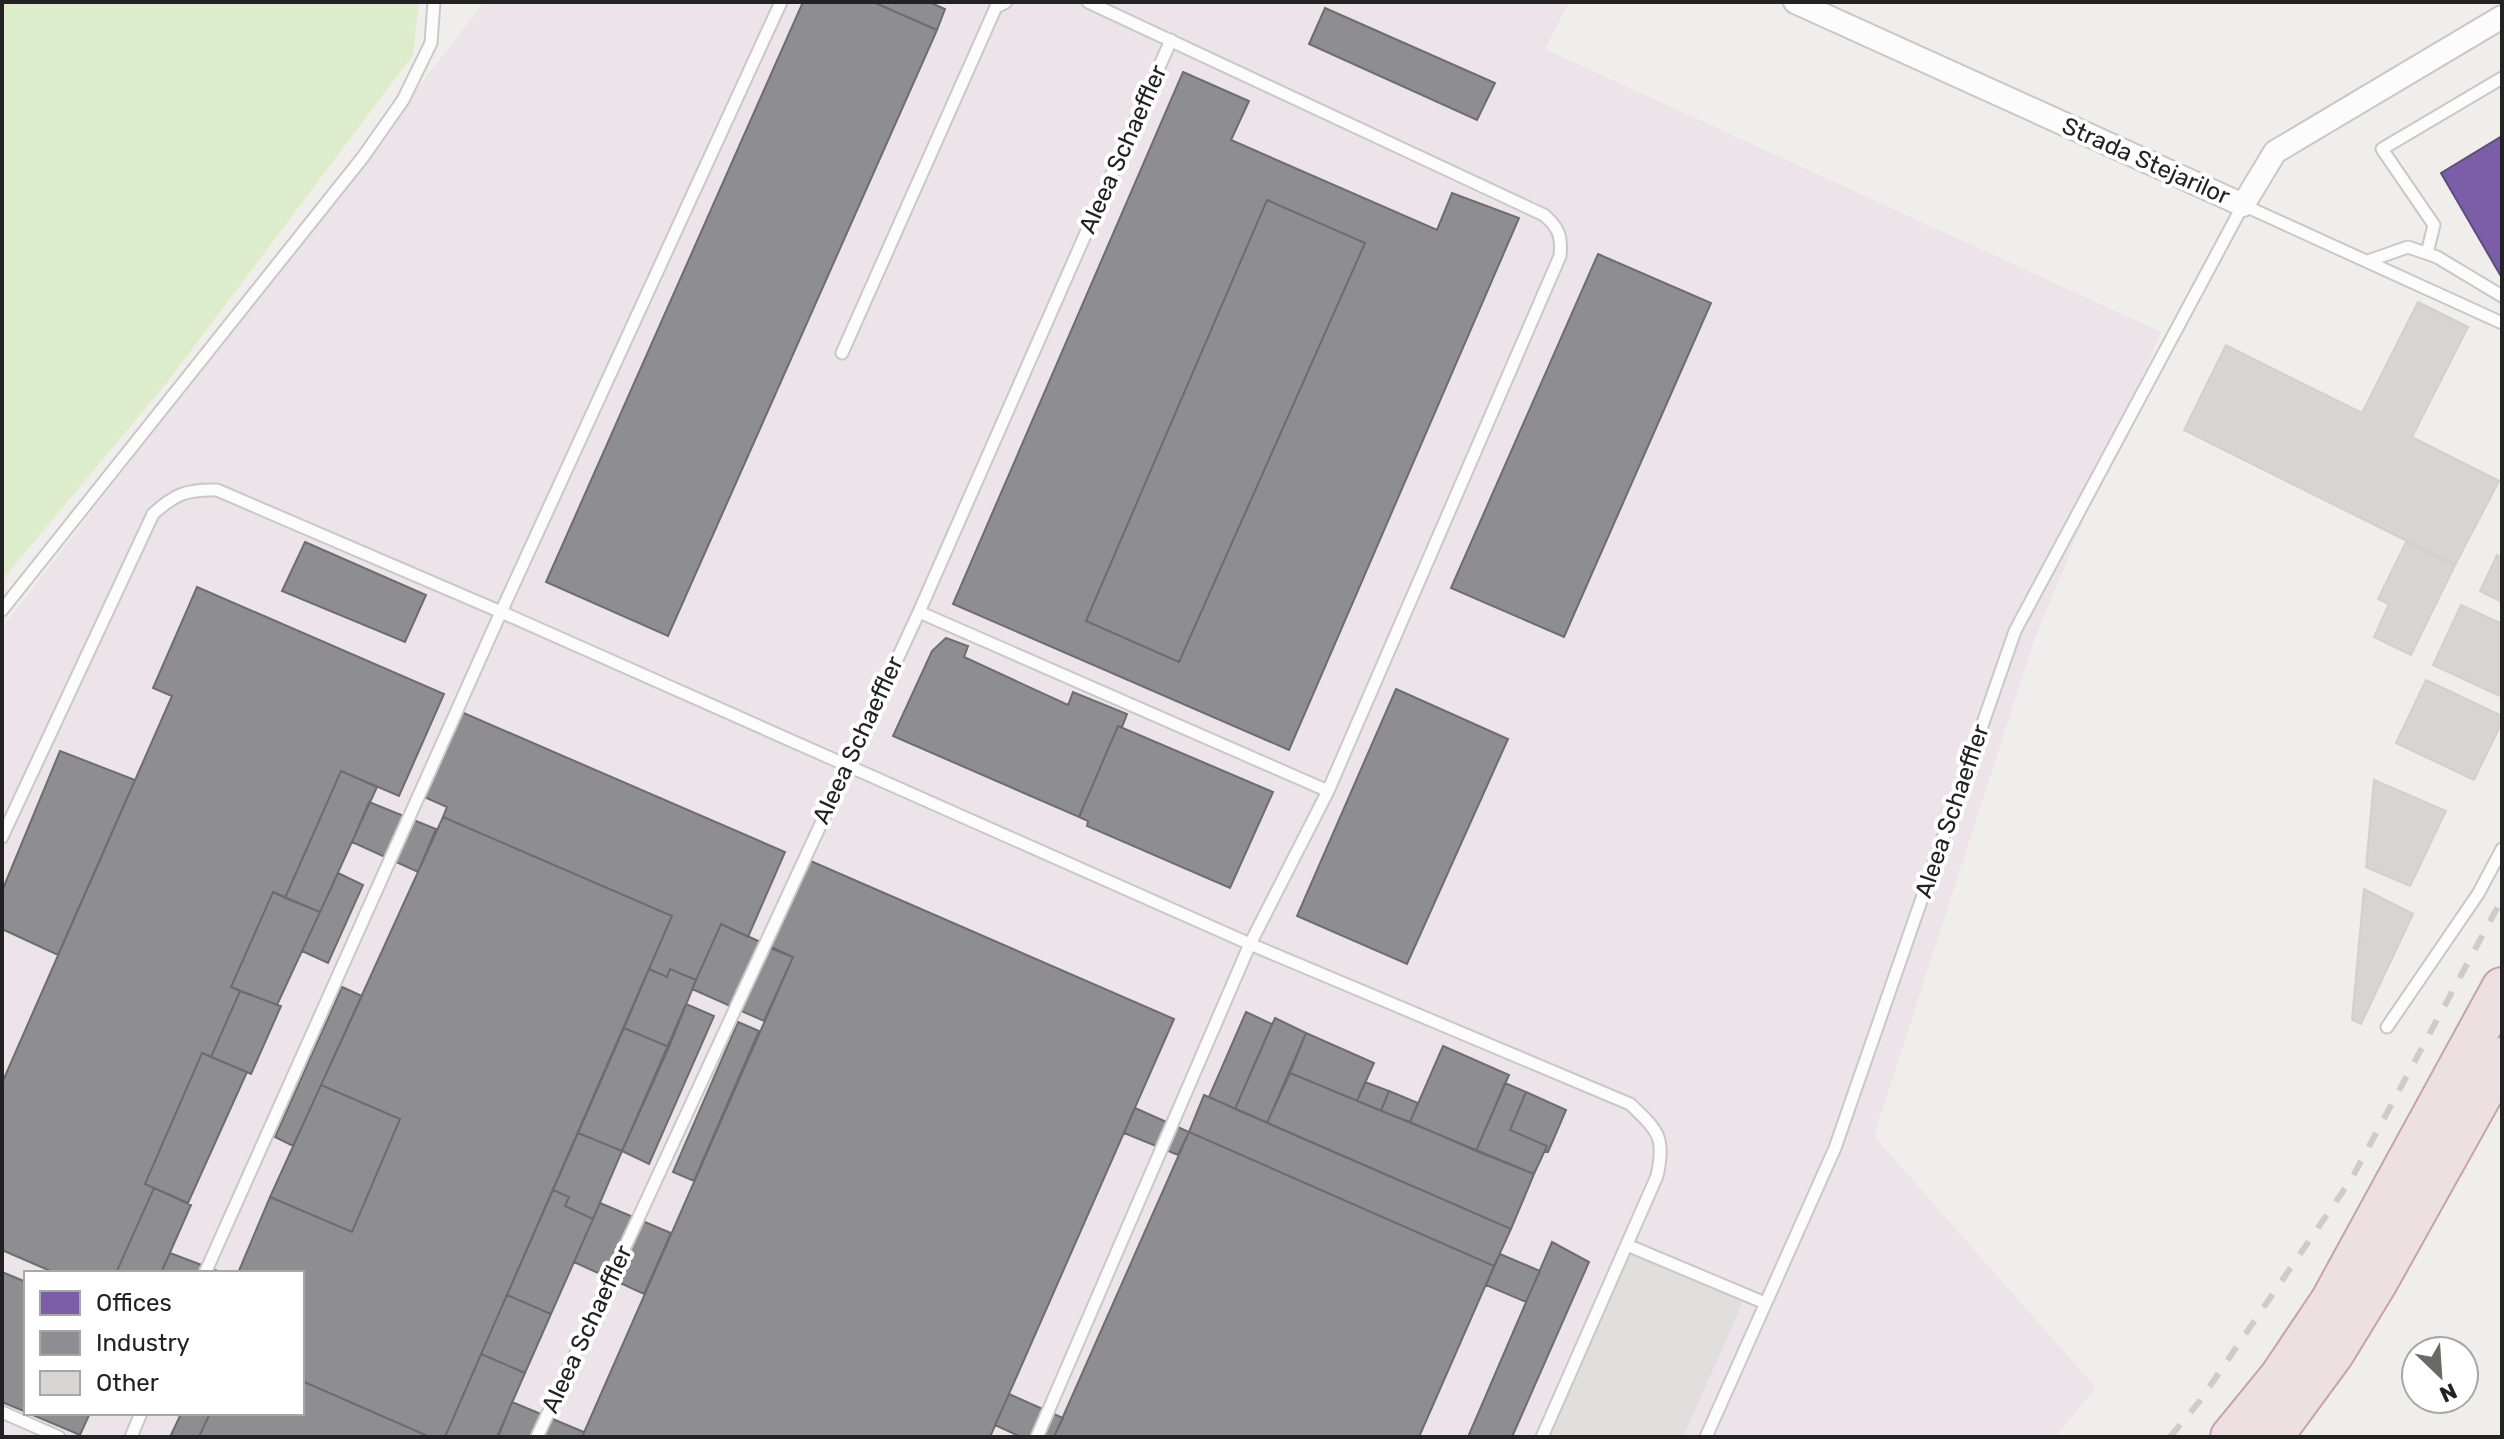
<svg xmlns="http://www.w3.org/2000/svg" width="2504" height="1439" font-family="Rubik,sans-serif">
  <rect width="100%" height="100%" fill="#f0eeeb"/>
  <path fill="#ede4e9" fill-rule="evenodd" d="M484 2H1569L1545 49 2161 332 2034 641 1874 1136 2096 1388 2055 1437H2V628ZM26 1273H302V1413H26Z"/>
  <path fill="#ddeccb" d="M2 2H419L413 55 168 381 2 580Z"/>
  <path fill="#e0dfde" d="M1627 1245 1746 1295 1683 1437H1542Z"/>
  <path fill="#7b5ea7" stroke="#604c7f" stroke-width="2" d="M2502 136V278L2441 173Z"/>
  <path fill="#8d8d92" stroke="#6d6d70" stroke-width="2" d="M803 2H873L937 30 668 636 546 582Z
    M873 2H929L945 9 937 30Z
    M1325 8 1495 83 1477 120 1309 44Z
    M1183 72 1249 101 1231 140 1437 230 1452 193 1519 218 1289 750 953 604Z
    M1267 200 1365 243 1179 662 1086 621Z
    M1598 254 1711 303 1564 637 1451 588Z
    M305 542 426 595 405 642 282 591Z
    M197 587 444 694 399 796 341 771 285 898 273 892 231 987 240 991 211 1057 202 1053 145 1184 154 1188 116 1273H55L2 1250V1083L172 696 153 688Z
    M946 638 968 646 964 657 1068 705 1073 692 1127 714 1122 727 1118 726 1079 817 893 736 932 651Z
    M1396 689 1508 739 1407 964 1297 916Z
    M459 711 785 852 748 937 721 924 696 980 670 969 667 977 649 969 672 916 443 817 447 807 422 796Z
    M1118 726 1273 792 1230 888 1087 826 1088 821 1079 817Z
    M60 751 135 780 58 955 2 929V891Z
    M341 771 377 787 320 912 285 898Z
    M369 802 436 829 418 872 352 842Z
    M443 817 672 916 445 1437H430L302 1381V1273H238L270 1197 352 1232 400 1119 321 1085Z
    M806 859 1174 1019 990 1437H582L793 957 767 947Z
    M338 873 363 885 328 963 302 951Z
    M273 892 320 912 277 1005 231 987Z
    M721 924 793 957 764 1021 692 989Z
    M649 969 667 977 670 969 696 980 669 1047 624 1028Z
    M342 987 362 996 293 1146 275 1137Z
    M240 991 281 1006 251 1074 211 1057Z
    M686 1004 714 1016 649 1164 622 1151Z
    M1246 1012 1272 1024 1235 1109 1209 1097Z
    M1275 1018 1306 1033 1267 1123 1235 1109Z
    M738 1022 759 1031 694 1181 673 1172Z
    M624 1028 669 1047 622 1151 578 1133Z
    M1306 1033 1374 1063 1357 1101 1290 1073Z
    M1443 1046 1509 1075 1476 1151 1410 1122Z
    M202 1053 247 1072 188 1203 145 1184Z
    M1290 1073 1534 1174 1511 1229 1267 1123Z
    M1365 1082 1389 1091 1381 1111 1357 1101Z
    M1505 1083 1526 1092 1510 1130 1547 1146 1534 1174 1476 1151Z
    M321 1085 400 1119 352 1232 270 1197Z
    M1389 1091 1418 1103 1410 1122 1381 1111Z
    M1526 1092 1566 1110 1548 1152 1545 1151 1547 1146 1510 1130Z
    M1204 1095 1511 1229 1494 1266 1189 1132Z
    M1135 1108 1189 1132 1178 1155 1124 1133Z
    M1189 1132 1494 1266 1419 1437H1054Z
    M578 1133 622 1151 593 1219 565 1206 569 1197 553 1190Z
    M154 1188 191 1205 161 1273H116Z
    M553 1190 569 1197 565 1206 593 1219 551 1314 507 1295Z
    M600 1203 671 1233 644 1294 574 1262Z
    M1552 1242 1589 1262 1512 1437H1468Z
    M170 1253 223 1273H161Z
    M1500 1254 1540 1271 1526 1302 1486 1285Z
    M2 1272 26 1282V1412L2 1402Z
    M507 1295 551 1314 525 1373 481 1354Z
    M481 1354 525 1373 497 1437H445Z
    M302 1381 430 1437H199L210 1413H302Z
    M1009 1394 1063 1418 1054 1437H1021L995 1425Z
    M512 1402 584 1432 582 1437H498Z
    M28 1413H90L80 1435Z
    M172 1413H210L199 1437H170L180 1416Z"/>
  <path fill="#d7d4d2" stroke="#d3d0cc" stroke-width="2" d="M2418 302 2468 327 2412 437 2499 481 2455 565 2184 430 2226 345 2362 413Z
    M2406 542 2455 565 2411 655 2374 637 2389 604 2378 599Z
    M2497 555 2502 558V602L2480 591Z
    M2461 605 2502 624V697L2433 665Z
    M2426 680 2502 716V722L2474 780 2396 743Z
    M2374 780 2446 811 2410 886 2366 867Z
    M2364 889 2413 914 2361 1024 2352 1020Z"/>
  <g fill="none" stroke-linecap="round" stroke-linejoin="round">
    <g stroke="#c9c8c7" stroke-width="15">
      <path id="lane" d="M1088 2 1544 215C1559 228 1562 236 1560 256L1328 791 1250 944 1630 1104C1657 1130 1666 1136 1657 1176L1542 1437
        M2427 253 2434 225 2382 149 2502 78
        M2368 261 2408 247 2437 257 2502 296
        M842 353 996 7 1006 2
        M2 610 363 157 403 100 431 43 434 2
        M919 612 1328 791
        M2 837 153 514C175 494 187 489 217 490L501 612 1250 944 1037 1437
        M2387 1027 2478 894 2502 849
        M1627 1245 1765 1303
        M205 1273 501 612 781 2
        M2 1412 59 1437
        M131 1437 141 1413
        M537 1437 919 612 1171 40
        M1706 1437 1835 1148 2015 631 2243 205 2502 323"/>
    </g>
    <g stroke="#c9c8c7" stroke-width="26">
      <path id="street" d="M1795 2 2243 205 2275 152 2502 17"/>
    </g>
    <g stroke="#c5a2ac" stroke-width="44">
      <path id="highway" d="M2231 1437 2280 1377 2331 1301 2502 988
        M2272 1437 2333 1354 2377 1282 2502 1058"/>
    </g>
    <use href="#lane" stroke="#fdfcfc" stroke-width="11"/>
    <use href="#street" stroke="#fdfcfc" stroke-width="22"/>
    <use href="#highway" stroke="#ece0e2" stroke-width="40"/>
    <path stroke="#ccc" stroke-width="6" stroke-dasharray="16 16" stroke-linecap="butt" d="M2170 1437 2199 1402 2352 1178 2502 899"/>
  </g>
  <g text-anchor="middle" stroke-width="8" stroke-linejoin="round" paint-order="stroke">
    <g font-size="24" fill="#222" stroke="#fff">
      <text transform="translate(1123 149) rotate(-66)" y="8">Aleea Schaeffler</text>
      <text transform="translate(2146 161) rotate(24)" y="8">Strada Stejarilor</text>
      <text transform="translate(858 740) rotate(-65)" y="8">Aleea Schaeffler</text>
      <text transform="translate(1952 811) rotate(-71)" y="8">Aleea Schaeffler</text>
      <text transform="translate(587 1329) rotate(-65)" y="8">Aleea Schaeffler</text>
    </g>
  </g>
  <rect width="2504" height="1439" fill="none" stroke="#222222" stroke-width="8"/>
  <rect x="24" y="1271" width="280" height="144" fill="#ffffff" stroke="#a7a7a7" stroke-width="2"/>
  <rect x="40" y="1291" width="40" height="24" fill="#7b5ea7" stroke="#a7a7a7" stroke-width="2"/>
  <text x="96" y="1311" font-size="24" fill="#222222">Offices</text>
  <rect x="40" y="1331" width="40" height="24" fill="#8d8d92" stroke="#a7a7a7" stroke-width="2"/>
  <text x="96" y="1351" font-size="24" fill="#222222">Industry</text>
  <rect x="40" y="1371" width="40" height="24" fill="#d7d4d2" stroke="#a7a7a7" stroke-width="2"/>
  <text x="96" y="1391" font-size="24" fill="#222222">Other</text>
  <g transform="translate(2440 1375) rotate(155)"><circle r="38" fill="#ffffff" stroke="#a7a7a7" stroke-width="2"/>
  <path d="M0-6L14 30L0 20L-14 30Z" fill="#6a6968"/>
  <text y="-12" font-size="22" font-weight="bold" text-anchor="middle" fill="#222222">N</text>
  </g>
</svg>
